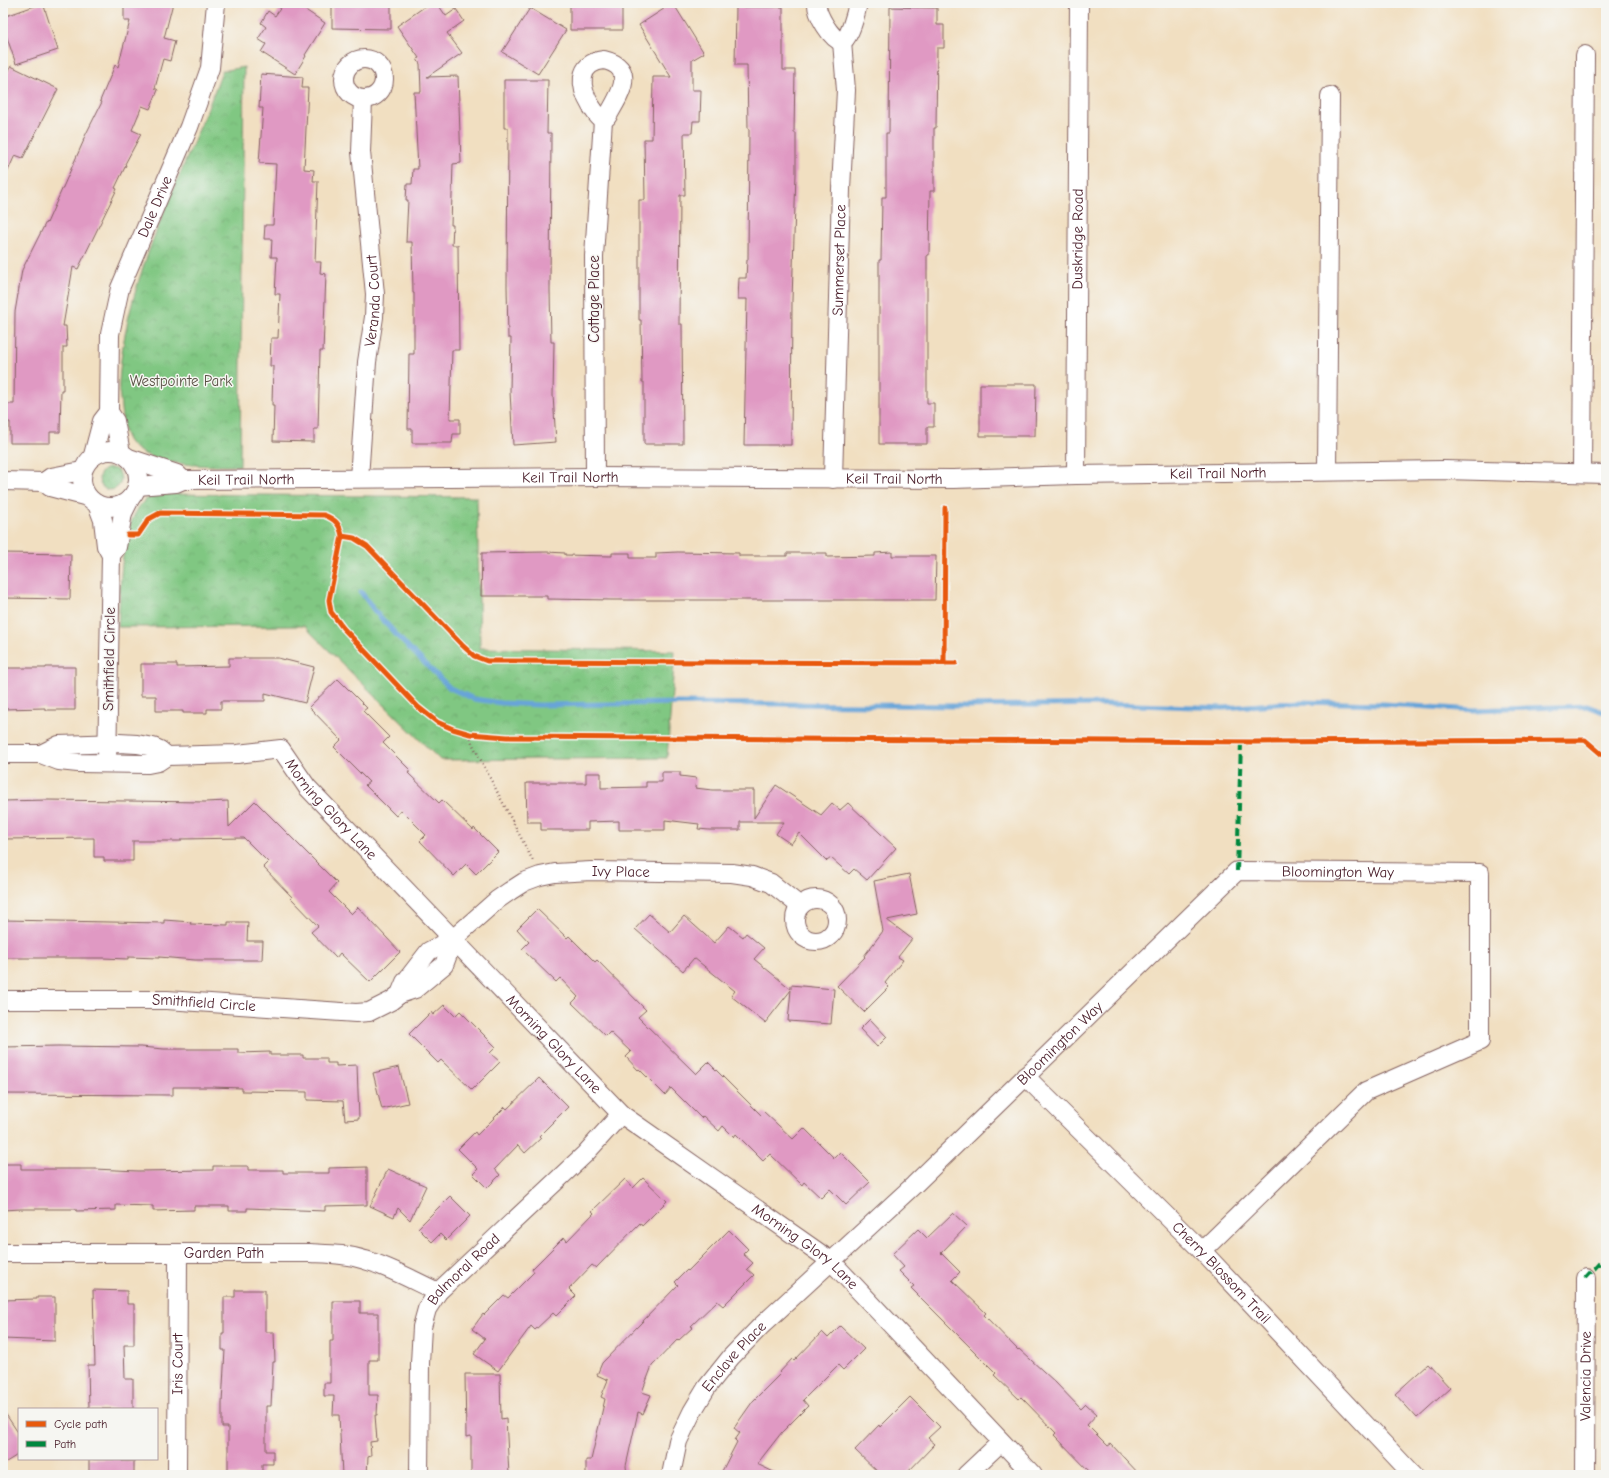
<svg xmlns="http://www.w3.org/2000/svg" width="1609" height="1478" font-family="'Comic Neue',sans-serif">
  <defs>
    <pattern id="park-crowns" width="20" height="18" patternUnits="userSpaceOnUse"><rect width="20" height="18" fill="#80c782"/><path d="M2 6a3 3 0 1 1 6 0M12 15a3 3 0 1 1 6 0" fill="none" stroke="#70aa70"/></pattern>
    <pattern id="garden-dots" width="8" height="8" patternUnits="userSpaceOnUse"><rect width="8" height="8" fill="#80c782"/><path d="M2 2h.1M6 6h.1" fill="none" stroke="#70aa70" stroke-width="1.8" stroke-linecap="round"/></pattern>
  </defs>
  <rect width="100%" height="100%" fill="#f6f6f2"/>
  <filter id="ink" filterUnits="userSpaceOnUse"><feTurbulence type="fractalNoise" baseFrequency=".025" numOctaves="2"/><feDisplacementMap in="SourceGraphic" scale="8" xChannelSelector="R" yChannelSelector="G"/><feConvolveMatrix kernelMatrix="1 2 1 2 8 2 1 2 1" color-interpolation-filters="sRGB"/></filter>
  <filter id="wash" filterUnits="userSpaceOnUse"><feTurbulence type="fractalNoise" baseFrequency=".012" numOctaves="4" result="noise"/><feDisplacementMap in="SourceGraphic" scale="16" xChannelSelector="R" yChannelSelector="G"/><feGaussianBlur stdDeviation="0.9" result="paint"/><feColorMatrix in="noise" values="0 0 0 0 0 0 0 0 0 0 0 0 0 0 0 0 0 1.4 0 .05"/><feComposite in="paint" operator="in"/></filter>
  <g filter="url(#wash)">
    <rect width="100%" height="100%" fill="#f1dfc1"/>
    <path fill="url(#park-crowns)" stroke="#657356" d="M244 67 240 466C211 466 158 467 135 448 123 439 123 423 121 409 121 400 118 391 119 382 125 273 186 172 222 71Z
      M161 494 477 497 480 648 675 651 667 758 440 760 304 626 118 627C121 592 118 528 144 501 148 497 156 496 161 494Z"/>
    <path fill="url(#garden-dots)" stroke="#657356" d="M99 479a11 11 0 1 1 22 0a11 11 0 1 1-22 0Z"/>
    <g fill="none" stroke-linecap="round" stroke-linejoin="round">
      <path stroke="#67a4d8" stroke-width="5" d="M361 592 374 610 401 640 450 688 474 699 501 703 538 705 682 703 962 706 1108 704 1224 708 1300 702 1384 704 1474 710 1587 706 1606 713"/>
    </g>
    <g id="blocks">
      <path fill="#e099c3" d="M43 3 58 50 16 64 3 26V17Z
        M124 3H173L164 38 175 41 170 61 163 59 155 88 158 90 150 109 142 106 132 130 141 134 125 164 126 165 115 188 117 189 78 269 73 267 63 326H66L67 347H63V390H61L60 432H50V443H10V422H3V404H14L15 312 22 270 46 222 47 223 84 140H83L102 102 100 101 115 65 118 67 130 21H124Z
        M284 3H295L325 23 305 55 306 56 295 74 261 52 266 44 258 39 266 27 261 23 268 11 275 16Z
        M332 3H391V29L332 28Z
        M430 3H437L446 16 456 9 464 21 447 33 462 53 427 77 458 76 461 163 453 164 451 225H453L452 245H458L459 350H452L450 419H460V434H453L452 443H412V429H408L409 354H414V293H413L412 242H406L408 200H406L407 184H412L413 169H418L414 92H421L420 64 417 59 419 58 397 26Z
        M570 3H622V30H570Z
        M673 3 704 53 692 60V90H701L700 121H693L692 133H684L685 195H680L679 324H682L683 444H644V382H642L641 320H639V200H645L644 139H652L653 77H671L639 25Z
        M736 7H783V70H795L794 133H796V173L792 300 791 445H744L747 299H738L739 278H746L747 260H748L749 129H748L747 65H735Z
        M890 7 937 8V25H944V48H937L936 128H934V191H930L929 255H927V403H934V427H927V444H879V260H881L882 197H886V133H889Z
        M530 8 566 30 538 74 502 52Z
        M11 66 58 89 23 158 15 155 3 182V83Z
        M261 74 303 77 302 88H308L304 169 314 170 313 181H318L315 262H321L320 273 326 274 323 351H320L318 429H314V442L273 441 274 405H272L273 366H270L271 338H278L280 294H275L277 257H271L272 239H264L265 225H273L276 164 259 163 263 108H259Z
        M504 80H548L547 133H551L550 290 551 342H554L553 395 556 442 513 445 510 392 511 338H508L507 286 508 128H504Z
        M980 384H1036L1035 436H980Z
        M547 552 565 553V555L612 556V553H630V558H656V553L678 552 739 553V556H787V553H827V557L875 556V553L892 552V556H936L935 600H612L547 599V596H481L482 553Z
        M3 553 71 554 70 599 3 598Z
        M229 658H278L314 667 305 703 265 693V701H221V709H207V713H183V711H156V696H141V664H177V667L229 666Z
        M46 667H75V710H45V708L3 709V668H46Z
        M338 679 367 708 363 711 389 737 383 743 411 771 408 773 439 803 442 800 473 830 474 828 498 852 476 874 466 864 454 876 420 841 426 835 401 810 396 816 365 785 369 782 334 747 341 740 309 707Z
        M662 772H680V776L696 778 695 788 712 790H754V818L776 785 821 815 832 803 840 810 848 803 896 848 867 880 854 869 849 874 831 858 827 861 799 833 791 844 776 834 784 822H740V830H709L698 829 699 824 665 820V830H619V821L588 822V830H541V822H527L526 783H586V773H601V788L646 787V782H662Z
        M48 800 205 802 228 801 229 827 255 801 337 883 329 892 351 914 358 907 400 952 370 982 340 953 336 958 311 932 318 926 291 898 292 897 263 867 268 862 244 838 181 839V841H133V861H104V857H94V838L3 839V801Z
        M909 874 917 914 887 920 912 939 898 957 903 960 885 983 889 987 864 1012 837 986 865 957 864 956 883 931 874 881Z
        M537 909 567 938 569 936 595 962 597 960 646 1010 638 1017 696 1074 708 1062 761 1115 764 1112 793 1139 804 1128 834 1158 840 1152 870 1182 846 1205 830 1189 821 1198 804 1182 802 1185 770 1154 763 1161 736 1134 734 1137 723 1126 719 1131 703 1116 701 1118 671 1088 665 1095 639 1069 638 1070 626 1057 631 1052 610 1032 606 1036 572 1003 578 997 560 978 556 982 522 949 529 942 517 929Z
        M649 914 670 932 684 916 714 943 729 926 743 937 746 933 764 948 754 959 791 989V985L834 989 831 1024 788 1021 791 990 765 1023 731 996 735 991 694 958 683 971 635 929Z
        M3 920 164 923V920L191 922 190 924 228 925V922H248L247 941H263L262 960H195L159 957V958L128 957V959L103 958H3Z
        M444 1005 455 1016 460 1011 496 1047 490 1053 500 1062 472 1090 441 1060 438 1063 409 1034 431 1012 433 1015Z
        M870 1019 887 1037 877 1047 860 1029Z
        M58 1046 141 1047 164 1049H238V1053L270 1052V1055H303V1058H327V1063H336V1066L357 1065 359 1119 345 1120 343 1101 307 1100V1092L242 1091V1088L211 1087H173V1095L3 1094V1047Z
        M399 1067 408 1103 382 1109 373 1073Z
        M539 1078 568 1107 539 1136 541 1138 525 1153 518 1145 495 1169 500 1175 487 1188 473 1174 478 1169 458 1149 475 1132 477 1135 505 1107 507 1109Z
        M3 1164H21V1169H94L138 1171 213 1170V1166H248V1170H283V1173H329V1168L367 1167V1205L325 1206V1211L247 1208V1211H229V1206H194V1210L153 1211V1206L116 1205V1210L76 1211V1209H21L3 1210Z
        M388 1169 426 1186 410 1220 398 1208 394 1217 370 1206Z
        M643 1178 667 1201 642 1226 640 1223 596 1268 592 1265 569 1289 576 1296 556 1316 553 1313 535 1330 531 1326 498 1371 474 1354 485 1339 472 1329 483 1314 484 1315 504 1295 508 1298 534 1272 532 1269 564 1237 567 1241 594 1213 592 1211 625 1179 633 1188Z
        M450 1196 470 1216 446 1240 440 1234 432 1242 418 1228Z
        M953 1213 967 1226 941 1253 960 1272 952 1280 986 1313 984 1315 1018 1350 1019 1349 1055 1382 1081 1409 1086 1404 1097 1414 1087 1425 1108 1446 1111 1444 1140 1475H1093L1054 1435 1056 1433 1021 1397 1019 1399 994 1375 996 1373 911 1288 914 1286 899 1271 904 1267 892 1254 918 1229 927 1238Z
        M729 1230 748 1249 743 1254 753 1263 747 1269 754 1275 723 1306 717 1301 691 1326 693 1327 679 1340 678 1339 652 1366 642 1392 651 1395 643 1414 638 1412 626 1466 627 1475H586V1460H591L605 1399 601 1397 608 1380 597 1375 602 1363 678 1285 675 1282 687 1270 688 1271Z
        M93 1290 127 1291V1304H134V1345H124L125 1379H133V1409H89L88 1365H95Z
        M235 1290H265V1332H274L275 1362H273L271 1406H266V1451H273V1464H262V1475H228V1427H222V1403L225 1350H222V1333H224V1297H235Z
        M37 1297H55V1341L3 1339V1300L37 1299Z
        M333 1301H360V1313H378V1360H369V1395H378L377 1415H375L377 1441 370 1442 371 1456 368 1457 367 1475H342L339 1415H333L334 1396H324V1383H330V1341H333Z
        M840 1326 864 1349 843 1370 838 1365 803 1400 808 1406 782 1432 757 1464 780 1475H720L737 1442 735 1440 740 1433 734 1428 753 1401 780 1374 779 1373 792 1359 794 1361 822 1332 828 1338Z
        M1428 1364 1450 1388 1417 1418 1395 1394Z
        M465 1374H500L501 1419 506 1418 509 1475H471V1436L466 1437Z
        M910 1397 940 1427 928 1438 935 1444 905 1475H881L855 1450 879 1425 880 1427Z
        M3 1410 19 1434V1454L3 1464Z
        M89 1459H122V1461H134V1475H89Z"/>
    </g>
  </g>
  <g filter="url(#ink)">
    <use href="#blocks" fill-opacity="0" stroke="#846260" stroke-width="1"/>
    <g fill="none" stroke-linecap="round" stroke-linejoin="round">
      <g stroke="#846260" stroke-width="20">
        <g id="minor">
          <path d="M817 3C816 14 831 39 842 42 850 37 856 13 858 3"/>
          <circle cx="364" cy="79" r="20"/>
          <path d="M604 60C639 68 618 98 607 117L603 120C597 117 595 111 591 106 580 88 576 63 604 60Z"/>
          <circle cx="110" cy="479" r="28"/>
          <path id="s1" d="M121 453 115 421 109 412 110 334 120 288 189 127 210 68 216 3"/>
          <path d="M93 455 102 421 109 412"/>
          <path d="M129 458 177 474 183 480"/>
          <path d="M1327 471 1330 96"/>
          <path d="M1582 473 1585 55"/>
          <path id="s2" d="M1076 475 1079 3"/>
          <path d="M595 477 594 256 603 120"/>
          <path id="s3" d="M359 478 367 362 374 317 375 294 361 152 363 100"/>
          <path id="s4" d="M833 479 841 189 846 90 842 42"/>
          <path d="M3 481 44 482"/>
          <path d="M44 482 50 487 88 497"/>
          <path d="M44 482 51 477 82 471"/>
          <path id="s5" d="M137 486 176 483 183 480 595 477 953 479 1076 475 1444 470 1606 474"/>
          <path d="M97 504 103 520 106 546 111 555 107 763"/>
          <path d="M111 555 117 547 123 513 131 497"/>
          <path d="M3 754H41L59 761 78 763 148 764 158 762 167 756"/>
          <path id="s6" d="M41 754 59 745 119 743 137 744 153 747 160 750 167 756 237 754 281 749 307 787 621 1114 831 1261 1033 1475"/>
          <circle cx="816" cy="920" r="21"/>
          <path d="M400 994 415 989 444 965 454 938"/>
          <path id="s7" d="M3 1000H167L356 1013 369 1012 391 1001 400 994 405 982 429 951 454 938 497 900 510 891 524 882 540 876 555 873 591 871 732 873 752 876 771 883 800 906"/>
          <path id="s8" d="M1025 1076 1202 1251 1413 1475"/>
          <path id="s9" d="M3 1253H310C329 1254 347 1254 365 1260 390 1267 414 1281 438 1292"/>
          <path id="s10" d="M177 1475 178 1253"/>
          <path id="s11" d="M419 1475 420 1363 422 1327 427 1309 438 1292 585 1154 621 1114"/>
          <path id="s12" d="M671 1475 678 1441 692 1412 707 1387 731 1357 760 1327 914 1185 1237 871 1480 873V1041L1366 1091 1202 1251"/>
          <path d="M966 1475 1001 1442"/>
          <path id="s13" d="M1585 1475 1586 1278"/>
        </g>
      </g>
      <path stroke="#846260" stroke-width="2.5" stroke-dasharray="1 3" stroke-linecap="butt" d="M470 734 472 743 533 861"/>
      <use href="#minor" stroke="#fff" stroke-width="18"/>
      <path stroke="#00873e" stroke-width="4" stroke-dasharray="8 4" stroke-linecap="butt" d="M1237 871 1241 742
        M1586 1278 1606 1256"/>
      <g stroke="#f6f6f2" stroke-width="8">
        <path id="cycleway" d="M128 535H138L149 519 160 513 324 515C335 519 340 524 342 536L329 600 331 612 343 628 418 707 437 722 453 729 470 734 507 737 1255 742 1585 740 1606 758
          M342 536 354 538 367 546 462 645 474 656 487 661 956 663
          M944 663 945 508"/>
      </g>
      <use href="#cycleway" stroke="#e8590c" stroke-width="5"/>
    </g>
  </g>
  <g text-anchor="middle" stroke-width="3" stroke-linejoin="round" paint-order="stroke">
    <g font-size="15" fill="#4a1f2b" stroke="#f6f6f2">
      <text dy="5" stroke="none"><textPath href="#s1" startOffset="257">Dale Drive</textPath></text>
      <text dy="5" stroke="none"><textPath href="#s2" startOffset="236">Duskridge Road</textPath></text>
      <text dy="5" stroke="none"><textPath href="#s4" startOffset="219">Summerset Place</textPath></text>
      <text transform="translate(594 299) rotate(-90)" y="5">Cottage Place</text>
      <text dy="5" stroke="none"><textPath href="#s3" startOffset="178">Veranda Court</textPath></text>
      <text dy="5" stroke="none"><textPath href="#s5" startOffset="1082">Keil Trail North</textPath></text>
      <text dy="5" stroke="none"><textPath href="#s5" startOffset="434">Keil Trail North</textPath></text>
      <text dy="5" stroke="none"><textPath href="#s5" startOffset="110">Keil Trail North</textPath></text>
      <text dy="5" stroke="none"><textPath href="#s5" startOffset="758">Keil Trail North</textPath></text>
      <text transform="translate(109 659) rotate(-89)" y="5">Smithfield Circle</text>
      <text dy="5" stroke="none"><textPath href="#s6" startOffset="324">Morning Glory Lane</textPath></text>
      <text dy="5" stroke="none"><textPath href="#s7" startOffset="671">Ivy Place</textPath></text>
      <text dy="5" stroke="none"><textPath href="#s12" startOffset="937">Bloomington Way</textPath></text>
      <text dy="5" stroke="none"><textPath href="#s7" startOffset="201">Smithfield Circle</textPath></text>
      <text dy="5" stroke="none"><textPath href="#s12" startOffset="589">Bloomington Way</textPath></text>
      <text dy="5" stroke="none"><textPath href="#s6" startOffset="648">Morning Glory Lane</textPath></text>
      <text dy="5" stroke="none"><textPath href="#s6" startOffset="972">Morning Glory Lane</textPath></text>
      <text dy="5" stroke="none"><textPath href="#s9" startOffset="221">Garden Path</textPath></text>
      <text dy="5" stroke="none"><textPath href="#s11" startOffset="221">Balmoral Road</textPath></text>
      <text dy="5" stroke="none"><textPath href="#s8" startOffset="278">Cherry Blossom Trail</textPath></text>
      <text dy="5" stroke="none"><textPath href="#s12" startOffset="137">Enclave Place</textPath></text>
      <text dy="5" stroke="none"><textPath href="#s10" startOffset="111">Iris Court</textPath></text>
      <text dy="5" stroke="none"><textPath href="#s13" startOffset="99">Valencia Drive</textPath></text>
    </g>
    <g font-size="15" fill="#5a5145" stroke="#f6f6f2">
      <text x="181" y="386">Westpointe Park</text>
    </g>
  </g>
  <rect width="1609" height="1478" fill="none" stroke="#f6f6f2" stroke-width="16"/>
  <rect x="18" y="1408" width="140" height="52" fill="#f6f6f2" stroke="#b1a0a2"/>
  <rect x="26" y="1421" width="20" height="6" fill="#e8590c" stroke="#b1a0a2"/>
  <text x="54" y="1428" font-size="12" fill="#4a1f2b">Cycle path</text>
  <rect x="26" y="1441" width="20" height="6" fill="#00873e" stroke="#b1a0a2"/>
  <text x="54" y="1448" font-size="12" fill="#4a1f2b">Path</text>
</svg>
